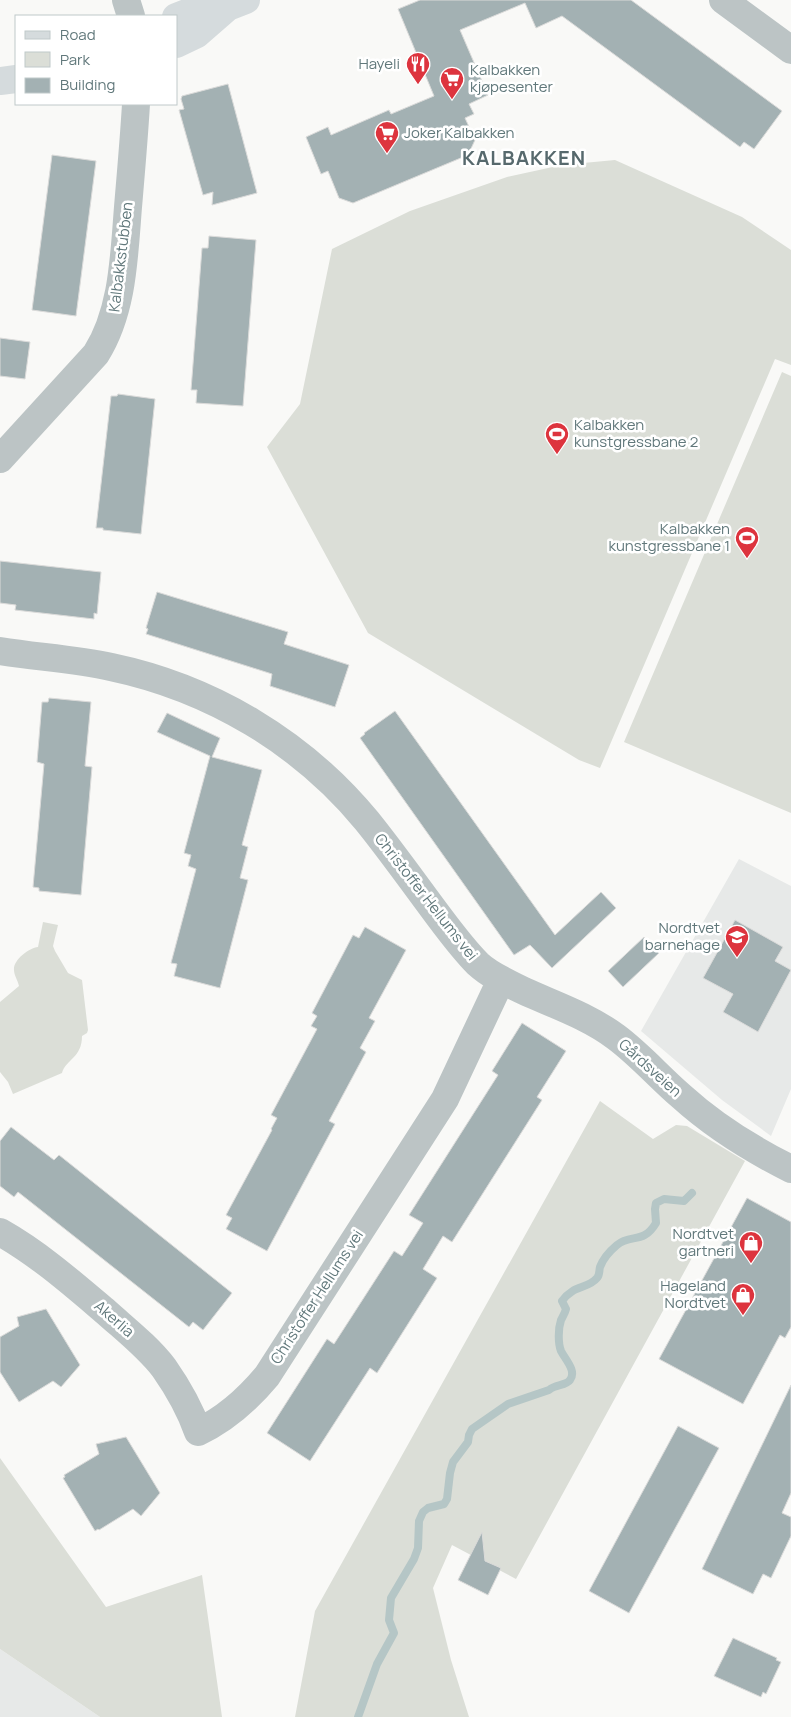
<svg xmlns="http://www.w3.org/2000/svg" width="791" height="1717" font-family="Manrope,sans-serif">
  <rect width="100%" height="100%" fill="#f9f9f7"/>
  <path fill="#e7e9e8" d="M739 859 791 886V1089L771 1136 722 1100 641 1031Z
    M0 1649 100 1717H0Z"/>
  <path fill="#dbded7" d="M615 160 742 217 791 250V365L775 359 600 768 579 760 368 633 267 447 300 404 332 249 410 211 507 177 562 165Z
    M782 372 791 376V813L624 742Z
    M43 922 58 925 53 946 55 951 68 973 82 980 88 1030 87 1033 82 1036C82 1058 66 1059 62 1073L13 1094 8 1082 0 1072V1002L19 986C18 981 14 975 14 970 13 960 29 948 38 947Z
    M600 1101 653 1139 676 1125 687 1126 745 1161 516 1579 452 1545 433 1588 451 1660 469 1717H295L315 1611Z
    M0 1458 106 1607 202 1575 222 1717H100L0 1649Z"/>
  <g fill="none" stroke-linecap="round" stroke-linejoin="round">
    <path stroke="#b5c6c6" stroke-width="8" d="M358 1717 377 1664 394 1633 389 1620 391 1598 414 1559 418 1548 419 1521 423 1512 428 1508 444 1504 447 1499 450 1473 453 1462 468 1442 469 1435 472 1429 508 1404 549 1390C555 1384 566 1386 570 1380 577 1371 565 1359 561 1351 558 1343 558 1329 561 1320 563 1316 565 1313 566 1309L562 1301C573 1285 588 1289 597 1278 600 1275 599 1270 600 1267 603 1259 611 1250 617 1245 631 1233 643 1245 656 1223L655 1209 656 1203 664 1199 684 1201 692 1193"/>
  </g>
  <path fill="#a3b1b3" stroke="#dbdbda" d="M420 0H631L782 111 754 149 744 142 740 147 562 16 536 28 525 3 460 30 488 95 469 104 474 114 465 118 475 140 468 155 353 203 339 198 328 171 321 174 306 137 328 127 331 135 389 110 391 114 434 96 398 9Z
    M228 84 257 193 212 205 213 192 203 195 179 110 184 109 181 99 182 96Z
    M52 155 96 161 76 316 32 310Z
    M209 236 256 240 243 406 196 403 197 390H191L202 248H208Z
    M0 338 30 342 25 379 0 376Z
    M118 394 155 399 141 534 103 530V528H96L111 396H117Z
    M0 561 101 572 97 614 94 613V619L15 610 16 605 0 603Z
    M157 592 288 632 284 644 349 665 335 707 270 686 272 674 146 634 148 629 146 628Z
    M49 698 91 702 85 766 92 767 81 895 39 891V888L33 887 44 764 37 762 42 702H48Z
    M395 711 555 935 601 892 616 908 552 968 530 945 514 955 360 738 365 734 364 733Z
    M167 713 220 738 212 757 262 770 242 845 248 847 240 878 248 880 220 988 174 976 177 964 171 963 196 869 188 866 191 855 184 853 210 756 157 732Z
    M735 920 783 947 775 961 791 970 758 1032 723 1012 733 994 703 978Z
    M365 927 406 950 369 1018 375 1021 360 1048 366 1052 329 1121 335 1124 267 1251 226 1229 232 1218 226 1215 272 1130 271 1129 277 1118 271 1115 317 1029 311 1026 317 1016 312 1013 353 935 359 938Z
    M644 937 659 953 623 987 608 971Z
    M522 1023 566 1051 537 1097 542 1100 452 1242 443 1236 423 1269 437 1278 377 1373 370 1368 310 1461 267 1433 327 1339 334 1344 394 1251 402 1256 423 1223 409 1215 498 1075 492 1071Z
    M11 1127 54 1160 59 1155 232 1293 203 1330 193 1322 189 1327 18 1192 14 1197 0 1186V1141Z
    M747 1198 791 1222V1327L785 1338 780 1335 743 1404 659 1359Z
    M46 1309 80 1365 61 1387 53 1381 19 1402 0 1372V1337L19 1326 17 1317Z
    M791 1385V1493L782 1513 791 1517V1536L771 1578 763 1574 753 1594 702 1569Z
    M678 1426 719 1448 629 1613 589 1591Z
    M126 1437 160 1493 141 1516 133 1509 99 1530 98 1529 95 1531 63 1478 65 1477 64 1475 99 1454 96 1444Z
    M482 1532 485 1561 501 1568 488 1595 458 1580Z
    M733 1638 777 1658 776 1660 781 1662 766 1694 763 1692 761 1697 714 1676Z"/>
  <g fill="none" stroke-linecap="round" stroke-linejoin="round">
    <path stroke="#bcc4c5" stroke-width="28" d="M126 0 131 16
      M723 0 791 50
      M0 459 96 354C123 311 124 257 128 207 131 172 134 138 136 104
      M0 651C37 657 75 659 111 667 211 688 302 742 367 821 392 852 416 886 440 918 452 934 464 950 478 964 491 976 508 983 524 991 555 1005 588 1016 616 1037 639 1054 659 1077 681 1096 714 1126 751 1149 791 1169
      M0 1232C39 1254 73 1284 106 1312 126 1330 148 1347 164 1368 178 1388 190 1409 198 1432 226 1419 247 1400 267 1376L445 1099 501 980"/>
    <path stroke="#d5dbdd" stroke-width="28" d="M176 17 189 12 228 7 246 0
      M176 44 197 34 228 7
      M0 81 16 79"/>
  </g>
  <defs>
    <g id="restaurant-pin" transform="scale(1.25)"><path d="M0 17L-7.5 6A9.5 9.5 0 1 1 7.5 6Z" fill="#dd343e" stroke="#fff"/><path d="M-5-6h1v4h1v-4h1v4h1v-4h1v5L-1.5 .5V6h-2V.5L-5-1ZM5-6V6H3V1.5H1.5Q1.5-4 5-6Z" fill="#fff"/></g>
    <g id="supermarket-pin" transform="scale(1.25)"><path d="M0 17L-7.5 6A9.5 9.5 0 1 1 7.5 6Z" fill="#dd343e" stroke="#fff"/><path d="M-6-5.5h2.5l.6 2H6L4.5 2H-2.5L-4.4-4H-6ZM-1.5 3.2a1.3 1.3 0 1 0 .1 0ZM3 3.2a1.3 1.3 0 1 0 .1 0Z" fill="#fff"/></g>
    <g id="stadium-pin" transform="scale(1.25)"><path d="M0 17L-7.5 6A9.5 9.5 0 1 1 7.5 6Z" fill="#dd343e" stroke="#fff"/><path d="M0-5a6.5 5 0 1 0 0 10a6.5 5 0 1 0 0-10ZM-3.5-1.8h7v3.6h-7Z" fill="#fff"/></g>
    <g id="school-pin" transform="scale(1.25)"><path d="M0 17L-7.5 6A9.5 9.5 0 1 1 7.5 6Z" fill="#dd343e" stroke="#fff"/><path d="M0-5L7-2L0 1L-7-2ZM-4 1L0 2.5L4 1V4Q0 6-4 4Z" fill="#fff"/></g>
    <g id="shop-pin" transform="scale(1.25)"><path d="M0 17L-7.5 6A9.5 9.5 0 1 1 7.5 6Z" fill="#dd343e" stroke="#fff"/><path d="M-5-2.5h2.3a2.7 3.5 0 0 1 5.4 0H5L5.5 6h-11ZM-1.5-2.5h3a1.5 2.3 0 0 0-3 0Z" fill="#fff"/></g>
  </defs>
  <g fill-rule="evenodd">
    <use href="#restaurant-pin" x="418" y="64"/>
    <use href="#supermarket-pin" x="452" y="79"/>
    <use href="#supermarket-pin" x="387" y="133"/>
    <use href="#stadium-pin" x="557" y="434"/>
    <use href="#stadium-pin" x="747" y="538"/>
    <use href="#school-pin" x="737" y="937"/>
    <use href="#shop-pin" x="751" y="1243"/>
    <use href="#shop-pin" x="743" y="1295"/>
  </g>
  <g text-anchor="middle" stroke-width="5" stroke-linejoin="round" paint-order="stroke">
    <g font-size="15" fill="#61787b" stroke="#fff" text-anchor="end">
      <text x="400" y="69">Hayeli</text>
      <text x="470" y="75" text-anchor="start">Kalbakken<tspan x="470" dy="17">kjøpesenter</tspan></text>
      <text x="404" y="138" text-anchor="start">Joker Kalbakken</text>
      <text x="574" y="430" text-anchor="start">Kalbakken<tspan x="574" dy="17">kunstgressbane 2</tspan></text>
      <text x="730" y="534">Kalbakken<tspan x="730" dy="17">kunstgressbane 1</tspan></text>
      <text x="720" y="933">Nordtvet<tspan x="720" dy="17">barnehage</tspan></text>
      <text x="734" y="1239">Nordtvet<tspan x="734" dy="17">gartneri</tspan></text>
      <text x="726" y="1291">Hageland<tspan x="726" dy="17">Nordtvet</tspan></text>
    </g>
    <g font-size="15" fill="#61787b" stroke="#fff">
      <text transform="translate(121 257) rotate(-83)" y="5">Kalbakkstubben</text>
      <text transform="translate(426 897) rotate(52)" y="5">Christoffer Hellums vei</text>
      <text transform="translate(650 1068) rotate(42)" y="5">Gårdsveien</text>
      <text transform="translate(317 1297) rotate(-57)" y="5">Christoffer Hellums vei</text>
      <text transform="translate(114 1319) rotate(41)" y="5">Akerlia</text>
    </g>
    <g font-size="20" font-weight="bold" letter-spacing="1" fill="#57696d" stroke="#fff">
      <text x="524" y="165">KALBAKKEN</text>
    </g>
  </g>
  <rect x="15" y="15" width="162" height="90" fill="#ffffff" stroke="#c0c9ca"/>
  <rect x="25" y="31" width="25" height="8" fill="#d5dbdd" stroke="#c0c9ca"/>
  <text x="60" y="40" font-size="15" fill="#61787b">Road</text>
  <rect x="25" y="52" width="25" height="15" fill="#dbded7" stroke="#c0c9ca"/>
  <text x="60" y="65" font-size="15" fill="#61787b">Park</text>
  <rect x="25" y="78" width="25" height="15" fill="#a3b1b3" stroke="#c0c9ca"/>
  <text x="60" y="90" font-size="15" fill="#61787b">Building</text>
</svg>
